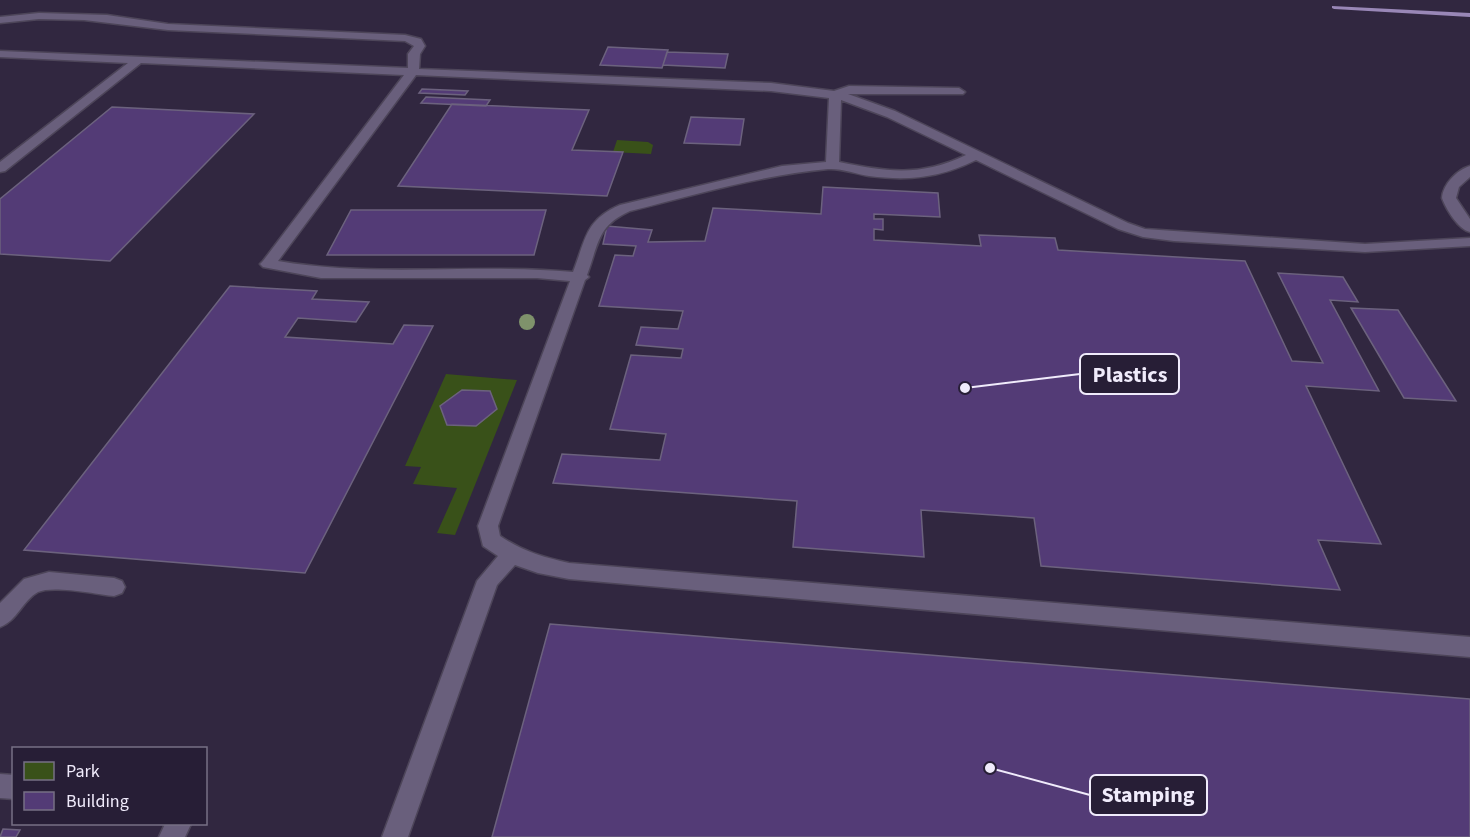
<svg xmlns="http://www.w3.org/2000/svg" width="1470" height="837" font-family="'Source Sans 3',sans-serif">
  <rect width="100%" height="100%" fill="#312740"/>
  <path fill="#395119" d="M617 140 648 142 653 145 651 154 613 152Z
    M446 374 517 380 455 535 437 533 457 488 413 484 421 467 405 466Z"/>
  <g fill="none" stroke-linecap="round" stroke-linejoin="round">
    <path fill="#9987b7" fill-rule="evenodd" d="M1332 6 1470 13V17L1334 9 1332 8Z"/>
  </g>
  <path fill="#533b76" stroke="#6c627e" stroke-width="1.5" d="M608 47 668 50 662 68 600 65Z
    M667 52 728 54 725 68 663 65Z
    M422 89 468 91 465 95 419 93Z
    M426 97 490 100 486 106 421 103Z
    M452 104 589 110 572 150 623 152 607 196 398 186Z
    M112 107 254 114 110 261 0 254V199Z
    M691 117 744 119 740 145 684 143Z
    M823 187 938 193 940 217 874 214V219H883V230L874 229V240L981 246 979 235 1055 238 1058 250 1245 261 1292 361 1323 363 1278 273 1343 277 1358 302 1330 300 1379 391 1306 386 1381 544 1318 540 1340 590 1041 566 1034 518 921 510 924 557 793 547 797 501 553 483 562 454 660 460 666 434 610 429 631 355 681 358 683 349 636 345 641 327 678 329 683 311 599 306 615 255 633 256 636 246 603 244 607 226 652 230 648 242 705 241 713 208 821 214Z
    M351 210H546L534 255H327Z
    M230 286 317 291 312 299 369 302 356 322 298 318 285 337 393 344 404 325 433 326 305 573 24 550Z
    M1351 308 1398 310 1456 401 1404 398Z
    M462 390 490 391 497 409 476 426 447 425 440 406Z
    M550 624 1470 699V837H492Z
    M3 829 20 830 16 837H0Z"/>
  <g fill="none" stroke-linecap="round" stroke-linejoin="round">
    <g stroke="#4d4559" stroke-width="3">
      <path id="service" d="M39 13 107 15 168 24 405 35 421 39 425 46 420 54 419 69 771 83 834 91 849 86 959 88 965 92 963 94H848L895 111 1128 223 1145 229 1365 244 1470 238V246L1365 252 1174 241 1143 237 1118 229 976 160C940 178 908 181 869 176 856 174 841 168 828 169 761 175 695 195 630 211 597 226 599 243 587 275L589 277 585 280 498 526 500 536C522 551 542 557 569 563L1470 637V657L569 579 538 573 515 565 497 585 408 837H382L477 581 498 556 483 546 478 526 570 281 537 278H321L263 267 260 264 263 261 404 75 141 63 5 171 0 172V162L128 63 0 57V51L408 68V54L414 46 405 41 168 30 84 20 39 19 0 23V17ZM416 75 771 91 829 98 826 162 782 166 620 205C585 220 586 239 573 272 475 263 375 278 278 261ZM841 100 887 117 966 155C920 177 887 172 839 162Z
        M1470 166V177L1459 187 1456 198 1470 219V232C1458 229 1446 209 1442 198 1443 184 1457 170 1470 166Z
        M49 572 114 578 122 581 125 587 122 593 114 596C97 594 52 585 38 592 23 600 17 621 0 627V603L24 579Z
        M0 774 14 775V799L0 798Z
        M165 824H191L185 837H159Z"/>
    </g>
    <use href="#service" fill="#695f7c" fill-rule="evenodd"/>
  </g>
  <circle fill="#7f926b" cx="527" cy="322" r="8"/>
  <path fill="none" stroke="#f0ebfb" stroke-width="2" d="M965 388L1080 374M990 768L1090 795"/>
  <g fill="#f0ebfb" stroke="#271e36" stroke-width="2">
    <circle cx="965" cy="388" r="6"/>
    <circle cx="990" cy="768" r="6"/>
  </g>
  <g fill="#271e36" stroke="#f0ebfb" stroke-width="2">
    <rect x="1080" y="354" width="99" height="40" rx="6"/>
    <rect x="1090" y="775" width="117" height="40" rx="6"/>
  </g>
  <g font-size="22" text-anchor="middle" font-weight="bold" fill="#f0ebfb">
    <text x="1130" y="382">Plastics</text>
    <text x="1148" y="802">Stamping</text>
  </g>
  <rect x="12" y="747" width="195" height="78" fill="#271e36" stroke="#777085" stroke-width="1.5"/>
  <rect x="24" y="762" width="30" height="18" fill="#395119" stroke="#777085" stroke-width="1.5"/>
  <text x="66" y="777" font-size="18" fill="#f0ebfb">Park</text>
  <rect x="24" y="792" width="30" height="18" fill="#533b76" stroke="#777085" stroke-width="1.5"/>
  <text x="66" y="807" font-size="18" fill="#f0ebfb">Building</text>
</svg>
